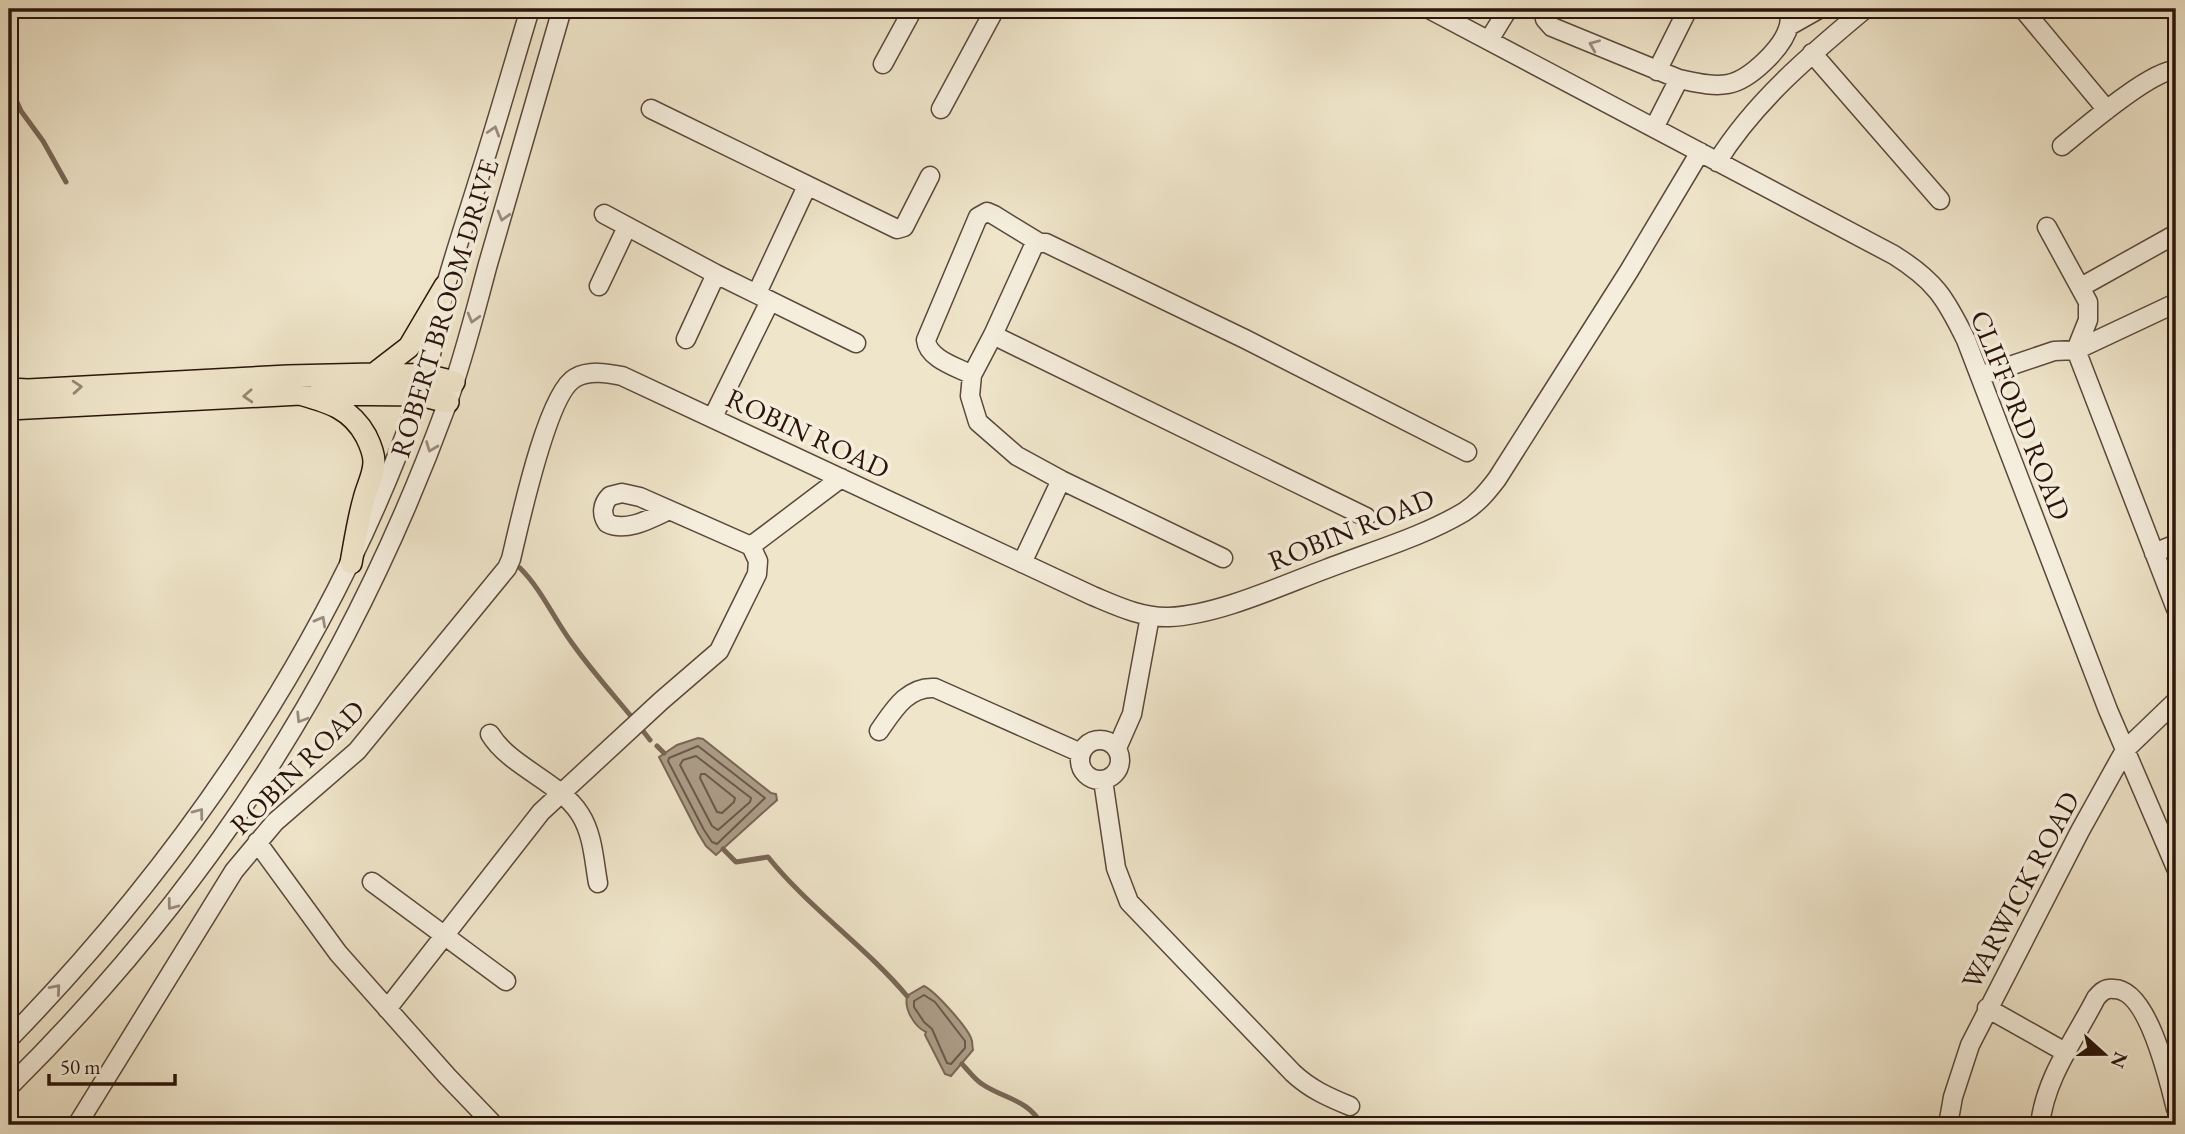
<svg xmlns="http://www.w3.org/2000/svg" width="2185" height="1134" font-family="'EB Garamond',serif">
  <rect width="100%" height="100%" fill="#efe5ca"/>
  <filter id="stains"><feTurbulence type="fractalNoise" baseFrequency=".00286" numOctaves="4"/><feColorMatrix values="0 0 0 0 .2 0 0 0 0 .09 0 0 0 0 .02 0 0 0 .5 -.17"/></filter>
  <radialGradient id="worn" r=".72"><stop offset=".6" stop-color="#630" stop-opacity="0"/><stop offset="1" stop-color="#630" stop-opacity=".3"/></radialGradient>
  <path fill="#ac9e89" stroke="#786757" stroke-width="2" d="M698 738 703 739 771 793 776 794 777 800 716 855 706 846 698 833 659 757 677 745Z
    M924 986C935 991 967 1027 971 1038 973 1042 972 1046 973 1050L951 1076 945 1074 925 1035 926 1032C915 1027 904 1010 907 996Z"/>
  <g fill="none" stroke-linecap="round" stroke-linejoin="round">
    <path stroke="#6b594a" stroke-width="2" d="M698 746 765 798 717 844 712 842 704 830 668 761 669 758Z
      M696 756 751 798 750 802 718 830 712 826 680 765 683 760Z
      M701 774H705L735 798 734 802 722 813 717 812 700 778Z
      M924 995 935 1002 965 1041V1048L951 1064 947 1063 932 1029 924 1022 914 1007V1001Z"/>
    <path stroke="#786757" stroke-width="5" d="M9 84 21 111 43 141 66 182
      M520 568C542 590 554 619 572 643 596 677 625 707 650 740
      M657 746 664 753
      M723 849 736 862 768 857C809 908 865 946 907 996
      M962 1064C968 1070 975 1080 982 1084 1004 1099 1028 1099 1042 1125"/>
    <g stroke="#5b483b" stroke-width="21">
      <path id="minor" d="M1429 9 1894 255C1935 281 1945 297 1966 340L2108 710 2176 868
        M1543 9 1545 19 1552 27 1679 79
        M2023 9 2107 110
        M1789 26 1819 9
        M1489 40 1508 9
        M1812 53 1940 200
        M883 64 913 9
        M1657 71 1688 9
        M651 109 897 229 904 227 930 176
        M941 109 995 9
        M1654 128 1679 79C1694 82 1712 87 1728 84 1750 80 1784 47 1789 25 1790 20 1790 14 1790 9
        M2062 146C2084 128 2151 70 2176 70
        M1717 162C1754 102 1811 54 1865 9
        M604 214 716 274 856 343
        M2047 227 2088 302V320L2076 350 2176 303
        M599 286 627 227
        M2081 287 2176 234
        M757 293 807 186
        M993 335 1366 517
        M686 339 716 274
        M972 375C957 367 928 359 926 340L978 217 987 212 994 215 1038 242
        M1980 376 2054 351 2076 350 2176 609
        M713 417 770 301
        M751 546 841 478
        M2154 553 2176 544
        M1223 558 1061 480 1017 456 978 422 970 396 972 375 993 335 1035 243H1046L1245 339 1467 452
        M1022 563 1061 480
        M879 731C893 711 907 686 935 688L1081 753
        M490 734C510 767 560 782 580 814 593 834 594 861 598 883
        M1080 760a20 20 0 1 1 40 0a20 20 0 1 1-40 0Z
        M1117 748 1132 714 1150 616
        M1103 780 1116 868 1129 902 1293 1073C1310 1089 1328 1097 1350 1106
        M257 842 338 953 447 1076 494 1125
        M372 882 506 981
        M1987 1008 2065 1052
        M387 1009 541 812 661 701 719 651 757 574 758 561 751 546 640 497 622 493 610 496C602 504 601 514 607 523 626 533 652 518 669 510
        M9 1039C188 855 336 637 420 394 433 359 436 321 446 285 456 249 468 214 479 178 497 122 513 65 530 9
        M9 1087C209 889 349 671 446 407 463 361 475 312 488 264 513 179 537 94 562 9
        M77 1125 234 871 275 822 357 751 507 568 511 559C519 526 547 393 575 378 589 370 607 373 622 376L1093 596C1117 606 1142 618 1169 617 1218 615 1280 586 1326 569 1372 551 1422 537 1464 512 1478 503 1487 492 1497 479L1629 271 1700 152
        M1948 1125 1953 1097 1970 1045 2080 831 2125 750 2176 701
        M2040 1125C2045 1078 2075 1039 2096 998 2101 992 2105 988 2114 989 2148 989 2169 1081 2176 1109"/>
    </g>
    <g stroke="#2a140b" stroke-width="24">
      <path id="major" d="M374 374 426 375 454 382
        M9 389 28 390 288 376 374 374 409 347 445 286
        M318 394 420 395 448 402
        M9 409 300 394C328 402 351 408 366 436 370 444 374 453 374 462 374 475 367 486 364 499 358 520 355 541 351 563"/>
    </g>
    <use href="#minor" stroke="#f5eedd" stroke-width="18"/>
    <use href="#major" stroke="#efe5ca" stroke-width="21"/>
  </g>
  <defs><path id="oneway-chevron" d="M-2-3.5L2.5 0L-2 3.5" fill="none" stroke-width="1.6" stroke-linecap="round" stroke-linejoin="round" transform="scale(1.75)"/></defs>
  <g stroke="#9a8c7e">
    <use href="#oneway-chevron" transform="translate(1594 45) rotate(-157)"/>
    <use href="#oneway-chevron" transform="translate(494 131) rotate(-73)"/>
    <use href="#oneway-chevron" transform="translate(503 216) rotate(106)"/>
    <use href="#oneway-chevron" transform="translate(473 318) rotate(106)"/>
    <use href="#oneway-chevron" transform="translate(431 447) rotate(111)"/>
    <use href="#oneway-chevron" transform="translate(321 621) rotate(-61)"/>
    <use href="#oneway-chevron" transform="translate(301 718) rotate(122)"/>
    <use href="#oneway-chevron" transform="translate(199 813) rotate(-53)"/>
    <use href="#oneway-chevron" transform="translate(172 905) rotate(127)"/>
    <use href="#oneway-chevron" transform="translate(56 989) rotate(-49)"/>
  </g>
  <g stroke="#968774">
    <use href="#oneway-chevron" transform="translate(77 387) rotate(-4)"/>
    <use href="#oneway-chevron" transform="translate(248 396) rotate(177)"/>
  </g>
  <g text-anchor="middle" stroke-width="7" stroke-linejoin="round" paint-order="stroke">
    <g font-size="28" fill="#2a140b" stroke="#f5eedd">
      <text transform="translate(444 308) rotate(-73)" y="10">ROBERT BROOM DRIVE</text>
      <text transform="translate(2021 415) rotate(68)" y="10">CLIFFORD ROAD</text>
      <text transform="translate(808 433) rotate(25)" y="10">ROBIN ROAD</text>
      <text transform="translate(1351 529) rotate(-22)" y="10">ROBIN ROAD</text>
      <text transform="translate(297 767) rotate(-45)" y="10">ROBIN ROAD</text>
      <text transform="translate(2020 890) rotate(-62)" y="10">WARWICK ROAD</text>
    </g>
  </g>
  <rect width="2185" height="1134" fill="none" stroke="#efe5ca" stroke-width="35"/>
  <rect x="10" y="10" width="2164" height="1113" fill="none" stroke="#2a140b" stroke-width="3.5"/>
  <rect x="18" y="18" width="2150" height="1099" fill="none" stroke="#2a140b" stroke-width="2"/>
  <g transform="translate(2104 1054) rotate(111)" stroke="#f5eedd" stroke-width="5" paint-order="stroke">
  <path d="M0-5L12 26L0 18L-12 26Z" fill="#2a140b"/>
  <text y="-10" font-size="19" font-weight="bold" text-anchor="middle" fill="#2a140b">N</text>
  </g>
  <path d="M49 1074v10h126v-10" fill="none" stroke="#2a140b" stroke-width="3.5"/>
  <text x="60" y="1074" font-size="21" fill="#2a140b" stroke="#f5eedd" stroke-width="5" paint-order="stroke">50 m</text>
  <rect width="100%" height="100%" filter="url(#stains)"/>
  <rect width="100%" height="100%" fill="url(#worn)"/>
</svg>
